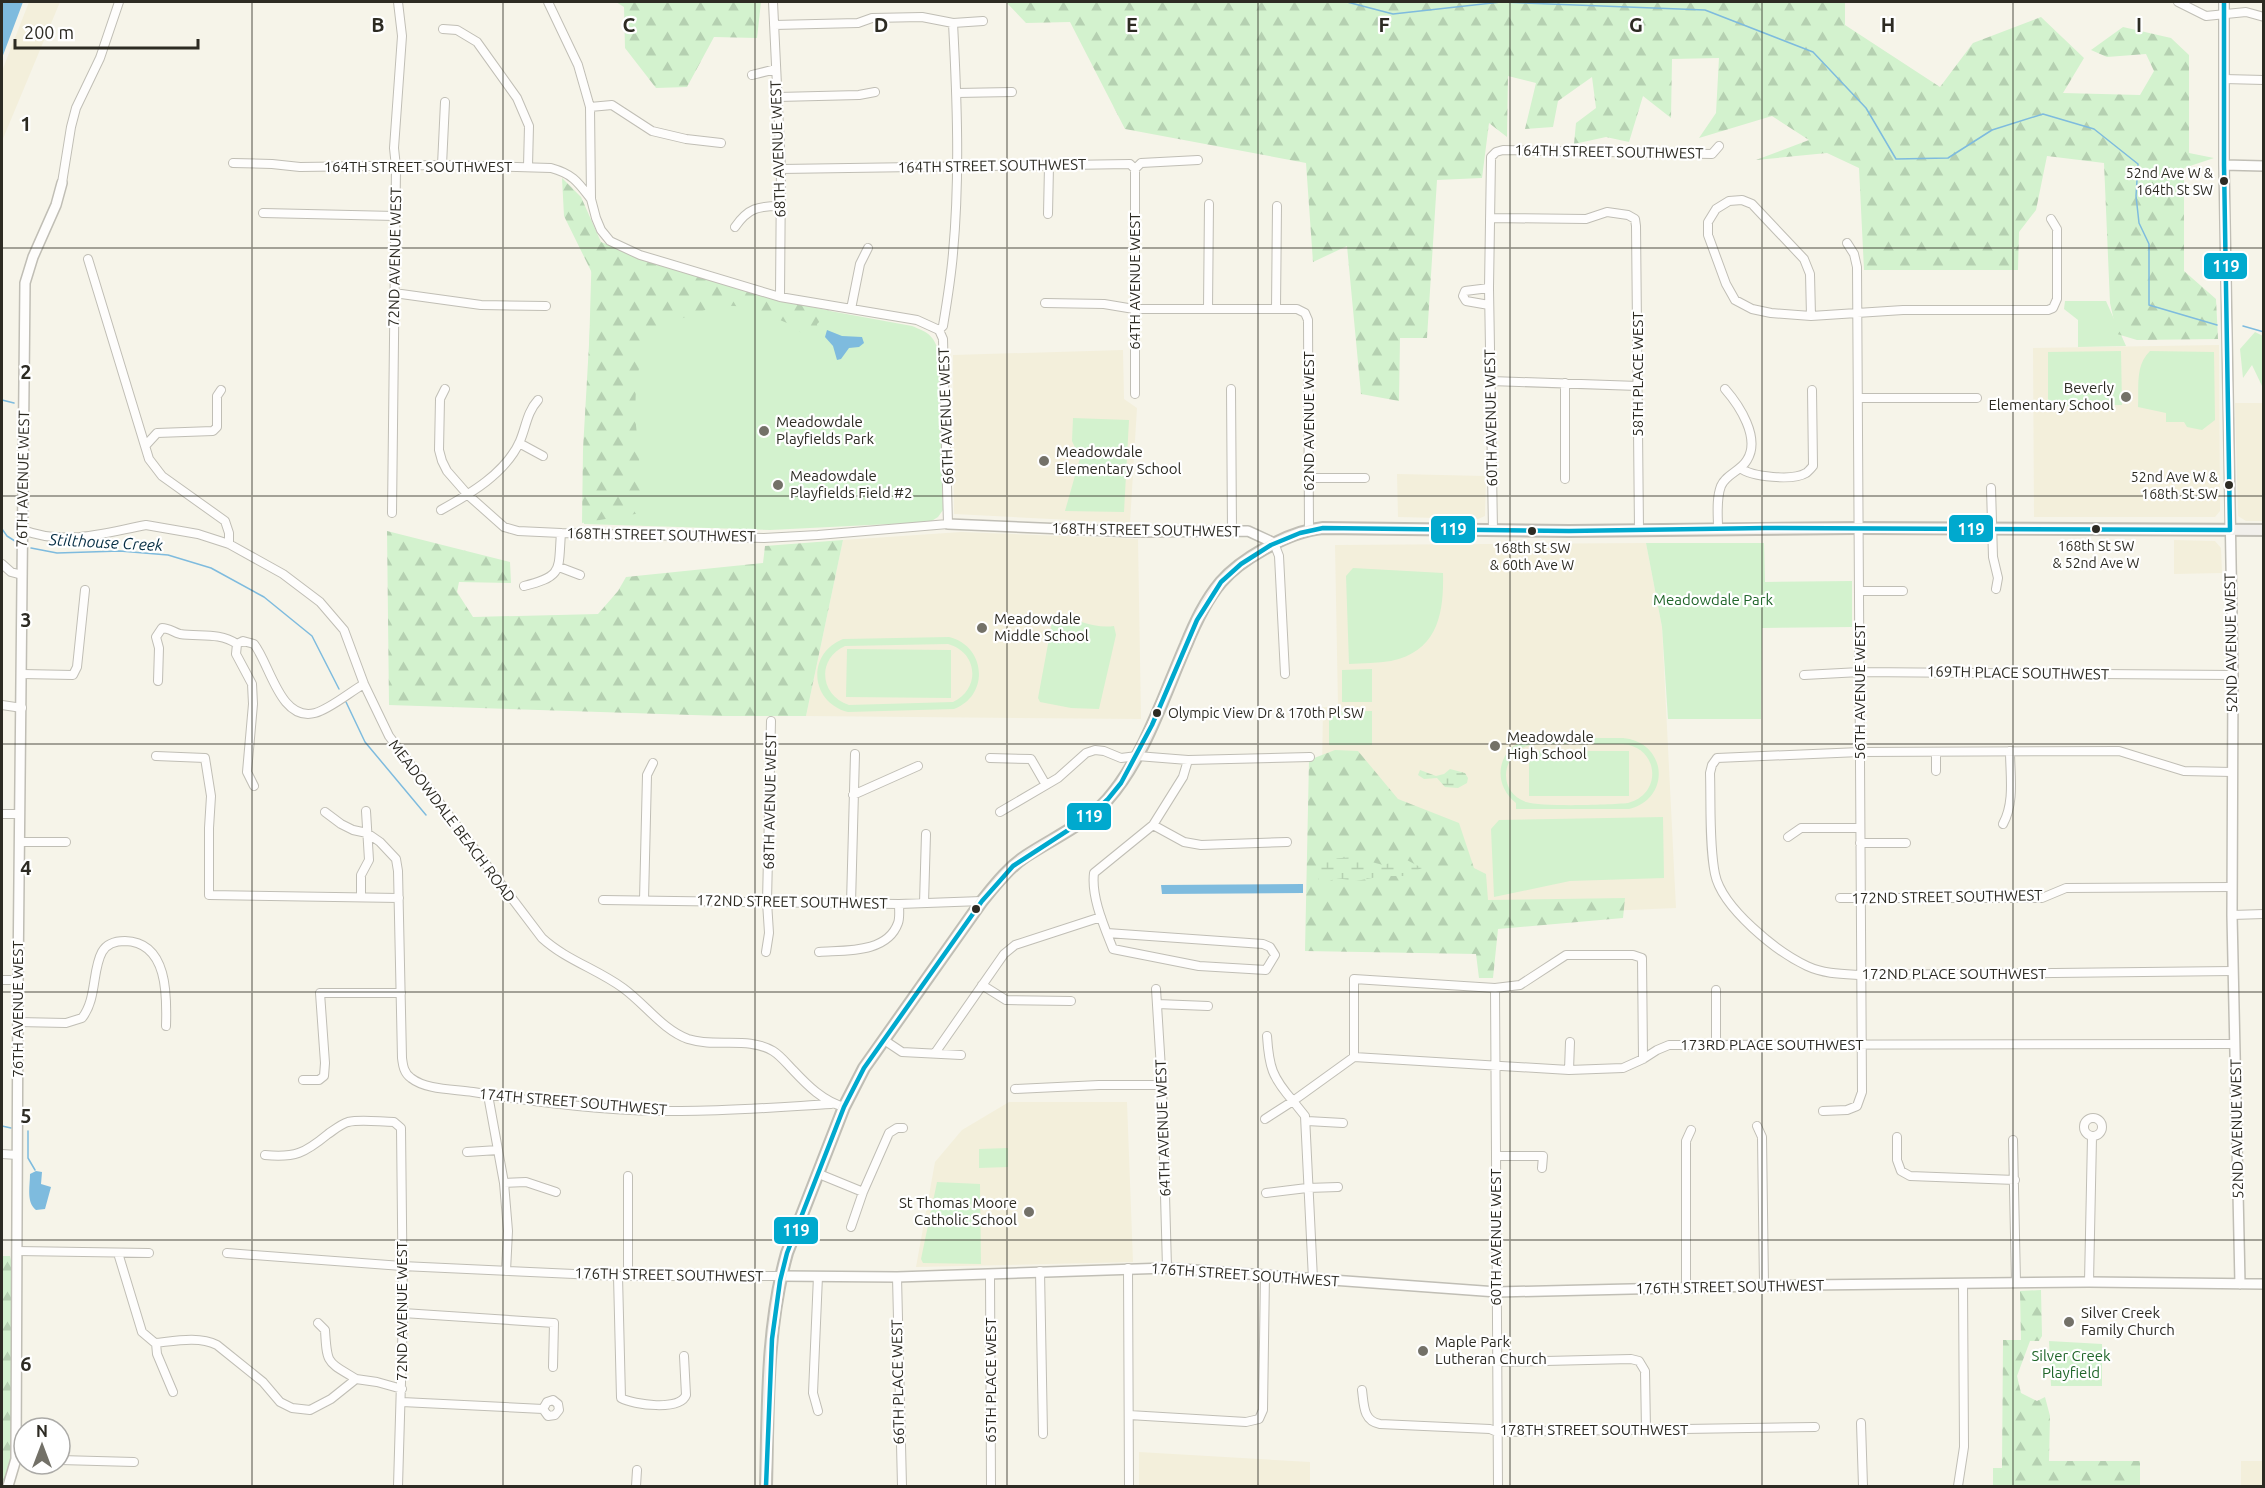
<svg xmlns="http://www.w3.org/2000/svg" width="2265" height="1488" font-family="Ubuntu,sans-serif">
  <defs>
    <pattern id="forest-firs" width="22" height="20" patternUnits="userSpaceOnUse" patternTransform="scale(1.5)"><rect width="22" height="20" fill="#d3f2ce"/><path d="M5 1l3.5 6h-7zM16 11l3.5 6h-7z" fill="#b5d0b1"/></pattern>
    <pattern id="wetland-marsh" width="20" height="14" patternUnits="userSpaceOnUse" patternTransform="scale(1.5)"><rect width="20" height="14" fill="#d3f2ce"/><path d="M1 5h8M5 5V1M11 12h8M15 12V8" fill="none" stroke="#b5d0b1"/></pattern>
  </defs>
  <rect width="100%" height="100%" fill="#f6f4e9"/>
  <path fill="#f3efdb" d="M29 2H60L2 141V71Z
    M2219 345 2220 511 2215 517H2034L2033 348Z
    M1123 350 1124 399 1137 408 1130 523 954 514 953 355Z
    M2235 403H2263V521H2246L2238 516Z
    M1397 474 1486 476 1485 516 1478 519 1398 517Z
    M961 532 1138 539 1141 719 806 716 843 540Z
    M2174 540 2215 541 2221 548 2222 573 2174 574Z
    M1646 543 1662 627 1676 908 1488 916 1322 773 1323 707H1338L1335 545Z
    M1009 1102H1127L1133 1262 916 1267 935 1162 962 1130Z
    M1139 1452 1310 1462V1486H1139Z
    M2241 1461H2263V1486H2241Z"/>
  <path fill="#d3f2ce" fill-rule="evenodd" d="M592 246 781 302 912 326C927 332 934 335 938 351L943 510 938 517 930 522 770 530 584 524Z
    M2065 301H2106L2126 346 2078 347V320L2064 309Z
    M2255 332 2263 336 2264 385 2262 386 2252 365 2243 378 2240 349Z
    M2121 351 2122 405 2048 406V352Z
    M2150 351 2214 352 2215 420 2202 430 2187 427 2184 422H2166V413L2138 407C2139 387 2135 365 2150 351Z
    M1073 418 1129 420 1124 512 1065 511 1080 458 1072 441Z
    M1646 543H1764L1765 582 1852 581V627L1762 628 1761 719H1668L1662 627Z
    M1353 568 1443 573C1444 613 1438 651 1391 661 1378 663 1363 663 1349 664L1346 576Z
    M1059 614C1077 620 1095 629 1114 626L1116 635 1099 709 1071 708 1040 702 1038 698 1053 617Z
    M949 637C986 646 990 695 954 709L848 712C810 702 806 654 843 639ZM948 644C978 652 981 689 953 702L849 705C820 696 816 659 845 646Z
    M847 649 951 650V698L846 697Z
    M1372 669V702H1342V670Z
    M1329 711H1372V745H1329Z
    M1536 738H1623C1667 742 1672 798 1629 809H1516V803C1488 781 1500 740 1536 738ZM1536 744H1623C1659 747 1663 794 1628 803 1609 805 1541 807 1526 802 1493 790 1504 746 1536 744Z
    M1529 751H1629V796H1529Z
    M1663 817 1664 878 1570 881 1494 897 1491 829 1499 820Z
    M1008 1148V1167L979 1168V1149Z
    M937 1182 980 1184 981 1264 923 1263 921 1259Z
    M2049 1341 2102 1344V1386H2051Z"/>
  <path fill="url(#forest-firs)" d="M616 2H761L757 38 714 37 687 87 656 88 625 48 624 7Z
    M1006 2H1845V25L1940 87 1973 43 2041 17 2084 58 2063 93 2140 95 2154 71 2146 54 2107 57 2091 50 2123 27 2171 38 2189 55V153L2214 158 2184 168V271L2216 299 2218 339 2137 340 2117 334 2110 303 2104 163 2047 156 2036 210 2019 232 2018 270H1864L1859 168 1827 153 1756 160 1809 140 1772 116 1699 138 1716 113 1719 58 1672 59 1671 118 1643 96 1629 142 1606 137 1574 144 1576 123 1596 108 1592 77 1558 101 1553 127 1525 129 1536 83 1508 76 1507 137 1489 123 1482 178 1437 180 1427 338H1400L1399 401 1361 394 1347 246 1313 262 1306 163 1125 129 1070 22 1026 23Z
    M562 178 581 197 601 242C675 271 752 296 831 311L817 324 819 345 787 323 749 307 719 305 672 322 649 346 640 363 636 386 635 416 639 454 641 513 582 523 583 449 593 275 564 216Z
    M387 531 510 562 511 583 459 582 457 592 473 617 598 614 618 591 626 577 763 563 765 546 843 540 806 716H723L389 705Z
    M1335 750 1358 751 1398 799 1459 823 1474 868 1486 874 1488 900 1625 898 1623 918 1498 929 1493 978H1479L1476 954 1305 951 1309 760Z
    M2 1256H10L12 1264V1486H2Z
    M2041 1290 2042 1336 2039 1341H2030L2017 1376 2021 1393 2037 1401 2045 1397 2050 1416 2049 1461H2140V1486H1993V1468H2002L2003 1340H2021L2020 1291Z"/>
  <path fill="url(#wetland-marsh)" d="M1450 769 1465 773 1468 778 1467 783 1458 788 1445 787 1437 778 1424 779 1418 775 1420 770 1436 776 1444 774Z
    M1353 857 1383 865 1405 859 1422 868 1405 876H1383L1356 881 1336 878 1319 886 1317 860Z"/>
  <path fill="#7ebbde" d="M2 2H23L2 58Z
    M827 330 842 336 862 337 864 343 859 347 849 348 841 359 837 360 833 346 825 337Z
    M1303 884V893L1162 894 1161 885Z
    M36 1171 42 1172 41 1184 51 1187 45 1209 36 1210C26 1202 30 1187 30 1174Z"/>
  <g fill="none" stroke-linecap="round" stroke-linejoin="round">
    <path stroke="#7ebbde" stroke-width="1.5" d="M1347 2 1393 14 1501 2 1705 10 1813 52 1866 108 1896 159 1948 158 1992 130 2043 114 2094 129 2138 164 2136 196 2139 223 2149 244V305L2217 325
      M2243 326 2264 332
      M2 400 14 403
      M2 529 7 536 18 543
      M31 548 57 553 120 551 168 555 211 568 264 597 312 636 339 689
      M346 702 365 742 426 815
      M2 1126 11 1128
      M28 1131V1158L35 1170"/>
    <g stroke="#c0beb5" stroke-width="10">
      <path id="minor" d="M548 2 578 65 590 107 591 199 596 218 601 230 610 241 640 255 780 297 917 320 939 330
        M773 2 781 169 780 297
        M2178 2 2206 16 2246 12 2264 17
        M774 25 858 23 872 18 922 17 953 23 983 21
        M443 29 457 30 477 42 517 98 529 126 528 166
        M752 75 776 69
        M2224 79 2264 80
        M957 93 1012 92
        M778 97 859 95 875 92
        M590 107 612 105 652 131 686 139 721 143
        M233 163 272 164 300 167 442 165 551 168C573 174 578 182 591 199
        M442 165 445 102
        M781 169 1130 164 1135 169 1141 163 1198 160
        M62 183 71 127 76 108 100 58 119 2
        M263 213 395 216
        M1048 214 1049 166
        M1490 218 1586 219 1607 212 1628 215 1635 219 1636 226 1639 530
        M735 227C748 208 758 206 781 206
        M88 259 149 459 162 476 225 521 229 533V544
        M1489 288 1465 291 1463 296 1466 301 1489 305
        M394 293 481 305 546 306
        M1045 303 1104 304 1134 309H1297L1305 313 1308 320 1309 530
        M851 309 860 264 868 248
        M1208 309 1209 204
        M1276 309 1277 206
        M1811 316 1810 274 1804 259 1752 204 1742 200 1729 201 1716 209 1708 222V235L1726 284 1735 300 1752 309 1771 313 1811 316 1903 310H2048L2053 308 2057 299V229L2051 219
        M939 330 943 326C947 302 951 278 953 253 960 177 957 99 953 23
        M1491 381 1638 386
        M445 389 440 399 439 450 442 461 447 471 468 495 504 527 518 531 561 533 764 538 818 535 948 524 943 339 939 330
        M1231 389 1232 531
        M1135 394V169
        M1859 398H1977
        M519 443 543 456
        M146 445 157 433 213 431 217 427V396L221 390
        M1740 468C1752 477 1793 481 1806 473 1808 472 1812 467 1813 466L1812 390
        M1309 478H1365
        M1565 479V383
        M1991 488 1993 557 1998 578 1996 589
        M441 510C470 494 506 473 520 441 526 427 527 412 538 400
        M392 513 396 167 394 148 402 36 398 2
        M1718 528C1718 515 1716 499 1721 486 1726 474 1741 471 1747 460 1761 438 1739 405 1725 389
        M23 530C65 546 103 533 146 525L198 534 229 544 283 574 320 602 344 630 364 684 389 736 542 938C566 960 597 969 623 988 645 1004 663 1030 688 1039 716 1048 748 1036 773 1051 781 1056 787 1064 793 1070 808 1086 823 1101 844 1107
        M1493 531 1489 288 1491 157 1496 152 1503 150 1712 154 1719 146
        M1274 543 1279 556 1285 674
        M2 564 11 572 22 575
        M559 567 580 575
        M524 586C564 576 558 570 561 533
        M1859 591H1903
        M237 644 236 654 252 684 253 704 247 772 254 786
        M22 674 73 675 77 667 85 590
        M1804 675 1860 672 2233 675
        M158 681 159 648 156 637 162 628C169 628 173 632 180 634 200 637 219 632 237 644L243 641 254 644C270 664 280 722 315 713 330 709 350 692 364 684
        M2 705 22 708
        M1936 752V771
        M156 756 205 758 211 796 209 828V895L399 898
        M990 758 1031 759 1046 785
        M2232 772 2184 771 2119 751 1860 752 1717 758 1712 765 1710 773C1711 803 1709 845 1715 874 1722 908 1777 952 1807 966 1824 974 1843 974 1861 975L2233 971
        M853 795 918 766
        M325 812 341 824 353 830 367 833 380 842 396 859 398 871 402 1058C403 1066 404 1073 411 1078 426 1090 454 1089 473 1092 541 1103 612 1112 681 1111 731 1111 781 1107 831 1104
        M1000 812 1058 778 1086 753 1095 750 1104 751 1121 758 1137 756 1188 760 1310 757
        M2 814H20
        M2003 824C2015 802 2010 775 2010 751
        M1153 825 1184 842 1201 845 1287 842
        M1788 837 1801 828H1860
        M20 842H66
        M1860 843H1906
        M361 897V875L369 860 366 811
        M1840 898H2042L2066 888 2232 887
        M603 900 899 904 982 901
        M644 900 647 775 653 763
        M851 903 855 754
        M924 903 926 834
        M2232 915 2264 914
        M1107 933 1263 944 1270 947 1275 955 1266 970 1199 966 1113 949C1104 926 1091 897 1094 873L1153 825 1183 777 1188 760
        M766 952 769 933 767 902 771 721
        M819 952C844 950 887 954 898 923 900 918 899 910 899 904
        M2 980H18
        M982 985 1006 1000 1071 1001
        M1495 988 1498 1486
        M1156 989 1162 1085 1167 1268
        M1157 1004 1208 1006
        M18 1022 66 1023 82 1018C97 999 92 970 102 952 107 943 116 941 125 941 168 942 167 996 166 1026
        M1267 1036C1269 1067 1272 1077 1293 1101L1354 1057 1569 1070 1623 1068 1643 1059 1657 1050 1669 1045 2235 1044
        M884 1040 902 1052 961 1055
        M1716 1045V990
        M935 1053 1004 954 1015 945 1101 917
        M1354 1057V979L1495 988 1520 985 1566 955H1633L1642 958 1643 1059
        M1569 1070 1570 1042
        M303 1080H319L324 1076 325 1063 320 993H401
        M1015 1089 1099 1085H1162
        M488 1095 504 1183 508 1231 506 1271
        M1823 1111 1847 1110 1857 1106 1862 1092 1857 267 1854 254 1847 243
        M2084 1127a9 9 0 1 1 18 0a9 9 0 1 1-18 0Z
        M1265 1119 1293 1101 1305 1116 1313 1279
        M1307 1121 1343 1123
        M1757 1126 1762 1137 1764 1285
        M1897 1137V1160L1901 1171 1910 1176 2015 1180
        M2013 1140 2016 1283
        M467 1152 498 1150
        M2 1154 17 1155
        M265 1155C295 1158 305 1153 328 1134 334 1130 341 1124 348 1122 362 1119 380 1122 394 1122L401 1128 403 1313 398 1486
        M1496 1156H1543L1542 1168
        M819 1174 863 1192
        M504 1183 526 1182 556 1192
        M1266 1193 1307 1188 1338 1187
        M851 1227 863 1192 889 1133 897 1128H903
        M17 1251 149 1253
        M118 1253 142 1332 155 1343C175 1341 199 1336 217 1345L263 1382 280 1402 292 1408 310 1410 331 1399 356 1379 377 1382 402 1389
        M227 1253 402 1266 618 1276H781
        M1128 1268 1129 1486
        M1040 1271 1043 1434
        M990 1274 991 1486
        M618 1276 621 1398C634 1405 680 1411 686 1395L684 1356
        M628 1276V1176
        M897 1277 902 1486
        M2089 1282 2092 1137
        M1686 1287V1141L1691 1130
        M403 1313 554 1323 553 1367
        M318 1323 325 1330C327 1365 327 1361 356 1379
        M156 1343 157 1354 173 1392
        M1496 1362 1631 1359 1639 1361 1645 1371 1646 1430
        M1362 1390C1364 1405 1363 1421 1380 1424L1490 1429 1497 1432 1815 1427
        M402 1402 543 1409 548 1416 555 1415 559 1410 558 1404 553 1400 547 1402 543 1409
        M818 1411 813 1393 818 1276
        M1129 1415 1246 1422 1259 1419 1263 1410 1265 1274
        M1861 1423 1863 1486
        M60 1460 134 1462
        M636 1486 637 1470
        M1958 1486 1964 1447 1963 1283"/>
    </g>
    <g stroke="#c0beb5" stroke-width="12">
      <path id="tertiary" d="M2224 2V165L2233 675 2232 915 2240 1284
        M2224 165 2264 166
        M948 524 1136 532 1248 531 1274 543
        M781 1276 897 1277 1167 1268 1497 1292 1807 1285 2089 1282 2264 1284
        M8 1486 16 1459 18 980 25 283 33 257 56 205 62 183"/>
    </g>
    <g stroke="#c0beb5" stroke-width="14">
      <path id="secondary" d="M766 1486C768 1409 766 1328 787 1253L844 1107 864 1068 982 901C995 885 1008 868 1026 856 1053 838 1086 824 1108 799 1144 758 1164 695 1186 645 1195 623 1205 601 1221 582 1233 568 1248 558 1264 549 1283 538 1302 530 1323 528L1569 531 1858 528 2264 530"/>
    </g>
    <use href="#minor" stroke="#fefdfc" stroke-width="8"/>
    <use href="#tertiary" stroke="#fefdfc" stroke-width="9"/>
    <use href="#secondary" stroke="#f1efeb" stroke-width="10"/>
    <g stroke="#fff" stroke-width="9">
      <path id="bus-1" d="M2224 2V165L2230 530
        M766 1486 772 1339 780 1281 787 1253 844 1107 864 1068 982 901 1013 866 1090 816 1108 799 1121 783 1152 725 1197 620 1221 582 1241 564 1271 545 1300 533 1323 528 1569 531 1765 528 2230 530"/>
    </g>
    <use href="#bus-1" stroke="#00a9ce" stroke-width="4.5"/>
  </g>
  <path fill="none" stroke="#2d2b23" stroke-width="1.5" stroke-opacity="0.55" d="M252 2V1486M503 2V1486M755 2V1486M1007 2V1486M1258 2V1486M1510 2V1486M1762 2V1486M2013 2V1486M2 248H2264M2 496H2264M2 744H2264M2 992H2264M2 1240H2264"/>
  <g fill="#2d2b23" stroke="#fff" stroke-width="2">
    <circle cx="2224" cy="181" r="5"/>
    <circle cx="2229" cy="485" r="5"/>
    <circle cx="2096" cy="529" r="5"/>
    <circle cx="1532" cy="531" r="5"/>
    <circle cx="1157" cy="713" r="5"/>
    <circle cx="976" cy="909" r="5"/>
  </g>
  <g fill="#737168" stroke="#fff" stroke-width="2">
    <circle cx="2126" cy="397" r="6"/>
    <circle cx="764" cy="431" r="6"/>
    <circle cx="1044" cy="461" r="6"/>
    <circle cx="778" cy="485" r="6"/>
    <circle cx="982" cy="628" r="6"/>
    <circle cx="1495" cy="746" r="6"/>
    <circle cx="1029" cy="1212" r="6"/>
    <circle cx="2069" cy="1322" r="6"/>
    <circle cx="1423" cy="1351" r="6"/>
  </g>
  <g text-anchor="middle" stroke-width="4.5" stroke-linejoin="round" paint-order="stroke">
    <g font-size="14" fill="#2d2b23" stroke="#fff" text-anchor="end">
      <text x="2213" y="178">52nd Ave W &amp;<tspan x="2213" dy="17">164th St SW</tspan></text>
      <text x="2218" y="482">52nd Ave W &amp;<tspan x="2218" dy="17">168th St SW</tspan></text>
      <text x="2096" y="551" text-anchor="middle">168th St SW<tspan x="2096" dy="17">&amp; 52nd Ave W</tspan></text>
      <text x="1532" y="553" text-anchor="middle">168th St SW<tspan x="1532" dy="17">&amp; 60th Ave W</tspan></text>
      <text x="1168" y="718" text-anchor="start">Olympic View Dr &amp; 170th Pl SW</text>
    </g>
    <g font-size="15" fill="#2d2b23" stroke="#fff">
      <text transform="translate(778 149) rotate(-92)" y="5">68TH AVENUE WEST</text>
      <text transform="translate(1609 152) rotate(1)" y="5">164TH STREET SOUTHWEST</text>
      <text transform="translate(992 166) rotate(-1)" y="5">164TH STREET SOUTHWEST</text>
      <text x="418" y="172">164TH STREET SOUTHWEST</text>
      <text transform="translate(395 257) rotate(-89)" y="5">72ND AVENUE WEST</text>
      <text transform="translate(1135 281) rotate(-90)" y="5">64TH AVENUE WEST</text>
      <text transform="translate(1638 374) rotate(-90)" y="5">58TH PLACE WEST</text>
      <text transform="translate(946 416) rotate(-92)" y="5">66TH AVENUE WEST</text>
      <text transform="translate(1491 418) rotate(-91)" y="5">60TH AVENUE WEST</text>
      <text transform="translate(1309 421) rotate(-90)" y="5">62ND AVENUE WEST</text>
      <text transform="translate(23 479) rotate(-89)" y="5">76TH AVENUE WEST</text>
      <text transform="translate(1146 530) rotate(1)" y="5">168TH STREET SOUTHWEST</text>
      <text transform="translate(661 535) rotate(1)" y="5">168TH STREET SOUTHWEST</text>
      <text transform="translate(2231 643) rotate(-91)" y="5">52ND AVENUE WEST</text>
      <text transform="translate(2018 673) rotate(1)" y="5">169TH PLACE SOUTHWEST</text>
      <text transform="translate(1860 691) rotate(-90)" y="5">56TH AVENUE WEST</text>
      <text transform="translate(770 801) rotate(-89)" y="5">68TH AVENUE WEST</text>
      <text transform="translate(452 821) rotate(53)" y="5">MEADOWDALE BEACH ROAD</text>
      <text transform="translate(1947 897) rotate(-1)" y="5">172ND STREET SOUTHWEST</text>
      <text transform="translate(792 902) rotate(1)" y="5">172ND STREET SOUTHWEST</text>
      <text x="1954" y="979">172ND PLACE SOUTHWEST</text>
      <text transform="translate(18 1009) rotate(-90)" y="5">76TH AVENUE WEST</text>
      <text x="1772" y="1050">173RD PLACE SOUTHWEST</text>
      <text transform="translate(573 1102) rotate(5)" y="5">174TH STREET SOUTHWEST</text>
      <text transform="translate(1163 1128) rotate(-92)" y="5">64TH AVENUE WEST</text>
      <text transform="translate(2237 1129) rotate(-91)" y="5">52ND AVENUE WEST</text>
      <text transform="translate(1496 1237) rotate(-90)" y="5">60TH AVENUE WEST</text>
      <text transform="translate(669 1275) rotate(1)" y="5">176TH STREET SOUTHWEST</text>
      <text transform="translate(1245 1275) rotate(4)" y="5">176TH STREET SOUTHWEST</text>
      <text transform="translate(1730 1287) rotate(-1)" y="5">176TH STREET SOUTHWEST</text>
      <text transform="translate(402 1311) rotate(-90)" y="5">72ND AVENUE WEST</text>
      <text transform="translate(991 1380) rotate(-90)" y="5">65TH PLACE WEST</text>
      <text transform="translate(898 1382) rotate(-91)" y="5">66TH PLACE WEST</text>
      <text x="1594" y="1435">178TH STREET SOUTHWEST</text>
    </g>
    <g font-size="15" fill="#2d2b23" stroke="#fff" text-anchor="start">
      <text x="2114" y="393" text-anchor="end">Beverly<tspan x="2114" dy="17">Elementary School</tspan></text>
      <text x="776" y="427">Meadowdale<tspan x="776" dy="17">Playfields Park</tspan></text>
      <text x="1056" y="457">Meadowdale<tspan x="1056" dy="17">Elementary School</tspan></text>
      <text x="790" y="481">Meadowdale<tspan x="790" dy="17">Playfields Field #2</tspan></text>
      <text x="994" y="624">Meadowdale<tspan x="994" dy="17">Middle School</tspan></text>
      <text x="1507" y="742">Meadowdale<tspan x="1507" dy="17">High School</tspan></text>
      <text x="1017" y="1208" text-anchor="end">St Thomas Moore<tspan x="1017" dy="17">Catholic School</tspan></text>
      <text x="2081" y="1318">Silver Creek<tspan x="2081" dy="17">Family Church</tspan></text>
      <text x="1435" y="1347">Maple Park<tspan x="1435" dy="17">Lutheran Church</tspan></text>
    </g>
    <g font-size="15" fill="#20662a" stroke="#fff">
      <text x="1713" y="605">Meadowdale Park</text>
      <text x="2071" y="1361">Silver Creek<tspan x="2071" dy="17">Playfield</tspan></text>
    </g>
    <g font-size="16" font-style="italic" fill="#062e44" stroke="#fff">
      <text transform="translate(106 542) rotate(3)" y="6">Stilthouse Creek</text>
    </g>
  </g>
  <g font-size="20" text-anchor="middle" font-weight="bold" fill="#2d2b23" stroke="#fff" stroke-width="4.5" stroke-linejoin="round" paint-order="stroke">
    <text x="378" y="32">B</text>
    <text x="629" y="32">C</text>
    <text x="881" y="32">D</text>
    <text x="1132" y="32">E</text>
    <text x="1384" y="32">F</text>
    <text x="1636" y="32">G</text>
    <text x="1888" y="32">H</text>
    <text x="2139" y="32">I</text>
    <text x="26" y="131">1</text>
    <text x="26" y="379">2</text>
    <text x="26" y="627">3</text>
    <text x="26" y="875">4</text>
    <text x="26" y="1123">5</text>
    <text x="26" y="1371">6</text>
  </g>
  <g stroke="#fff" stroke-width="2">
    <rect x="2203" y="252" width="45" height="28" rx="6" fill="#00a9ce"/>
    <rect x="1948" y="514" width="46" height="29" rx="6" fill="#00a9ce"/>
    <rect x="1430" y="515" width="46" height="29" rx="6" fill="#00a9ce"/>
    <rect x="1066" y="802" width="46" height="29" rx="6" fill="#00a9ce"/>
    <rect x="773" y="1216" width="46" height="29" rx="6" fill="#00a9ce"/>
  </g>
  <g font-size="16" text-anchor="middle" font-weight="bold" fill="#fff">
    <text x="2226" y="272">119</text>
    <text x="1971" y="535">119</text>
    <text x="1453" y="535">119</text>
    <text x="1089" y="822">119</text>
    <text x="796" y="1236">119</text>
  </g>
  <rect width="2265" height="1488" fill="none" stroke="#2d2b23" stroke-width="6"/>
  <g transform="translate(42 1446)"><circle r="28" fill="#ffffff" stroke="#abaaa7" stroke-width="1.5"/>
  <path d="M0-4.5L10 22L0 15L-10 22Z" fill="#737168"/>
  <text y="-9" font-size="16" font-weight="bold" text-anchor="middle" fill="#2d2b23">N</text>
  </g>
  <path d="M15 39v9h183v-9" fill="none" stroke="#2d2b23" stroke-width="3"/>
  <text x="24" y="39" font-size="18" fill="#2d2b23" stroke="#ffffff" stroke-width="4.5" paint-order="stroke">200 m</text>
</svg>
